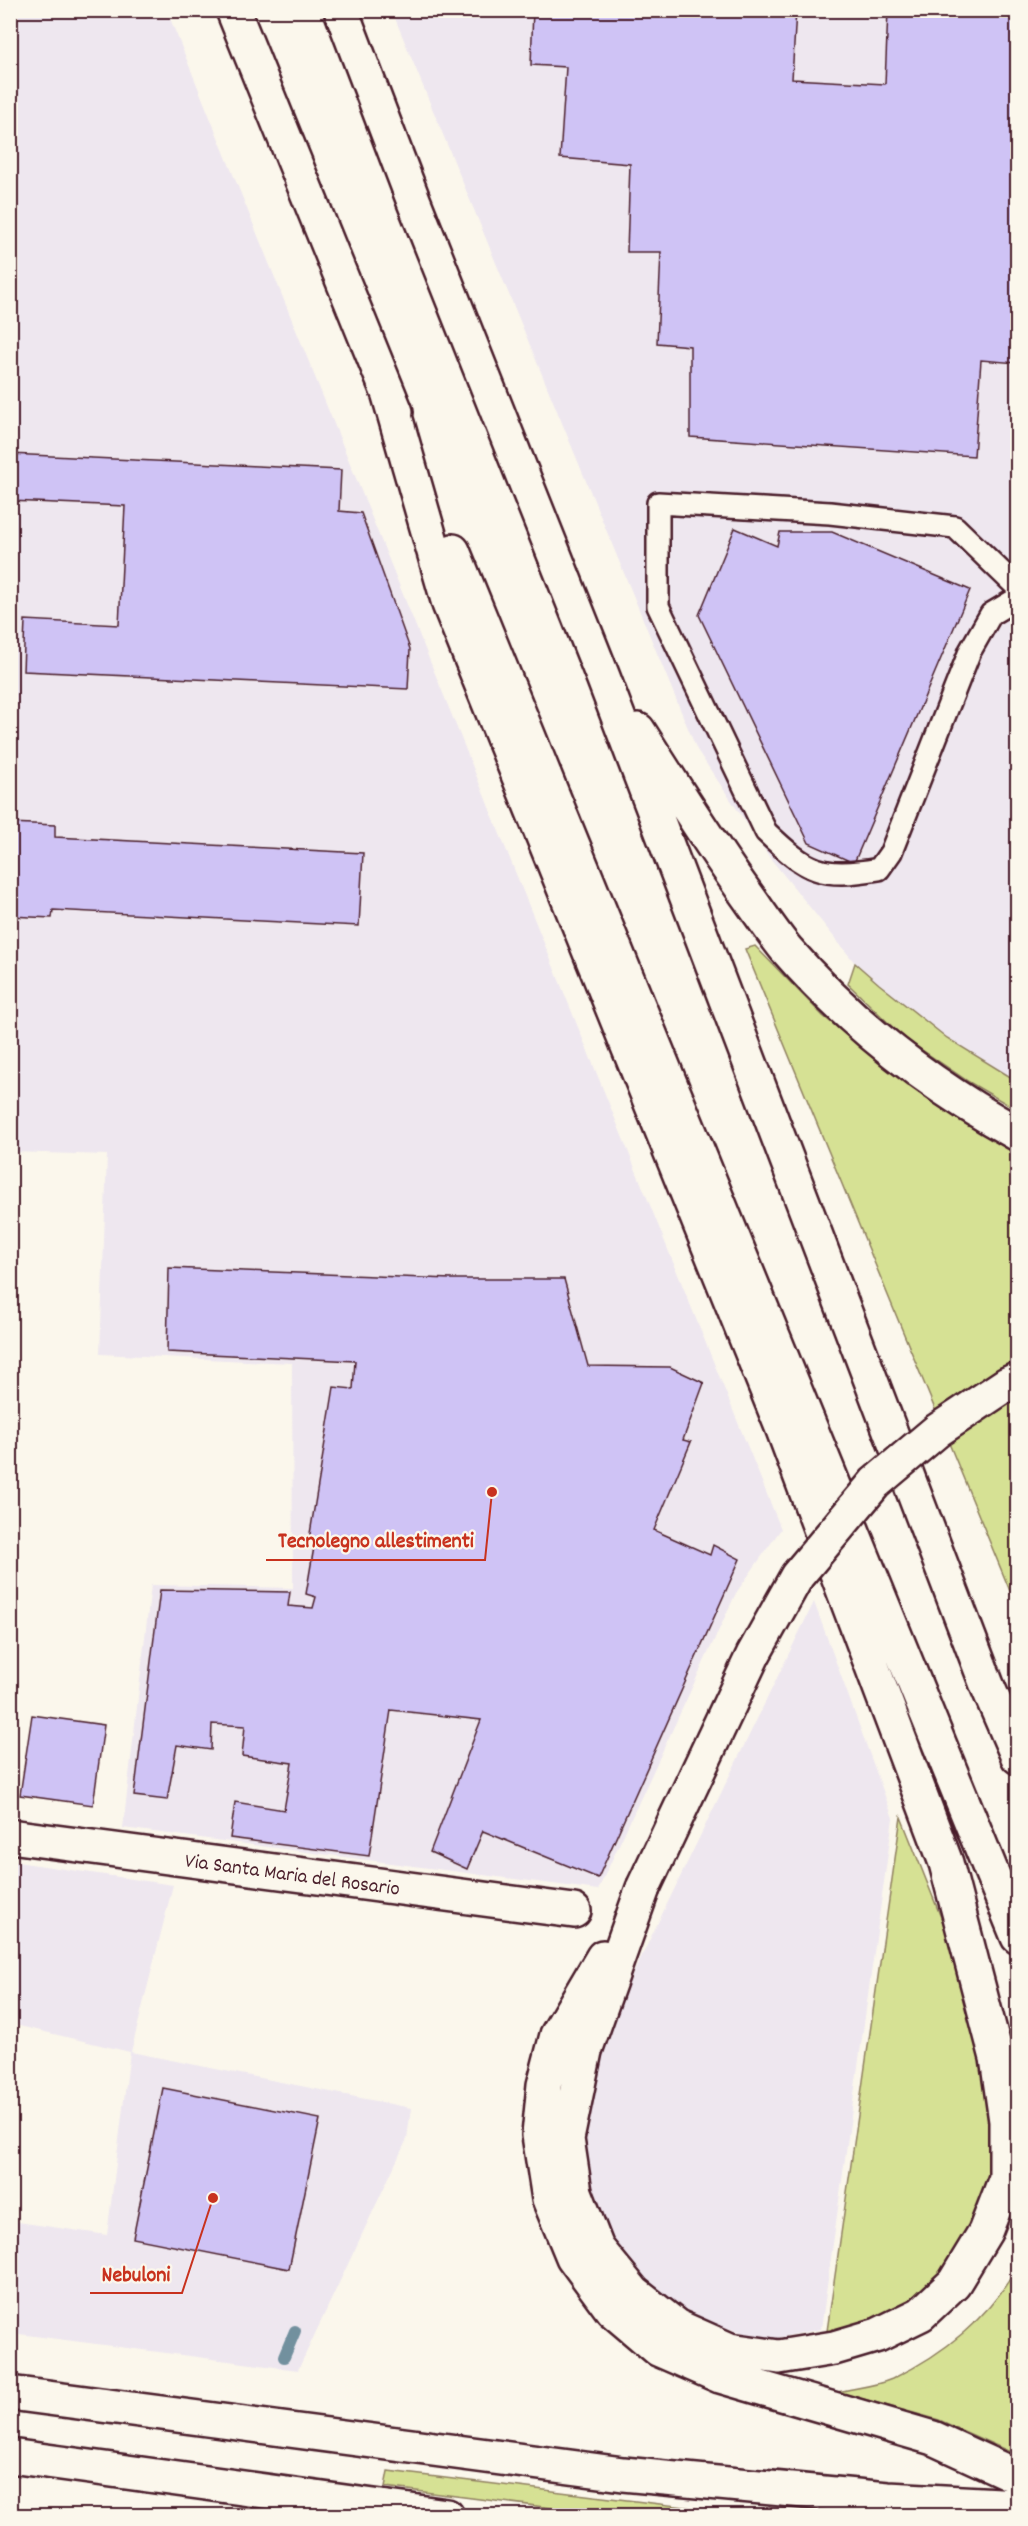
<svg xmlns="http://www.w3.org/2000/svg" width="1028" height="2526" font-family="Dekko,sans-serif">
  <rect width="100%" height="100%" fill="#fbf7ec"/>
  <filter id="ink" filterUnits="userSpaceOnUse"><feTurbulence type="fractalNoise" baseFrequency=".0167" numOctaves="2"/><feDisplacementMap in="SourceGraphic" scale="12" xChannelSelector="R" yChannelSelector="G"/><feConvolveMatrix kernelMatrix="1 2 1 2 8 2 1 2 1" color-interpolation-filters="sRGB"/></filter>
  <g filter="url(#ink)">
    <path fill="#eee7ef" d="M11 11H167L781 1529 736 1593 598 1890 123 1828 151 1585 293 1588 292 1363 100 1354 107 1155 11 1152Z
      M392 11H1017V1081L947 1038 879 984 855 963 770 858 697 750Z
      M814 1602 893 1818 821 2329 767 2340 691 2317 624 2271 585 2195 580 2113 596 2050Z
      M10 1861 173 1885 131 2052 411 2108 407 2139 298 2370 11 2333V2221L107 2235 130 2052 11 2024Z"/>
    <path fill="#d6e194" stroke="#908060" stroke-width="1.5" d="M755 946 823 1016 894 1073 973 1127 1017 1152V1608L745 949Z
      M855 963 879 984 947 1038 1017 1081V1110L969 1082 903 1037 848 984Z
      M901 1817 1001 2068 1013 2118 949 2288 824 2352Z
      M1017 2266V2455L939 2420 838 2392C855 2388 876 2386 892 2379 942 2355 992 2316 1017 2266Z
      M388 2471 751 2515H607L385 2487Z"/>
    <g fill="none" stroke-linecap="round" stroke-linejoin="round">
      <path stroke="#72909e" stroke-width="12" d="M284 2357 295 2331"/>
    </g>
    <path fill="#cfc3f5" stroke="#4a1f2b" stroke-width="1.5" d="M533 10H796L792 79 885 84 888 10H1018L1017 363 981 360 974 456 690 437V346L657 343 661 252H627L630 164 560 158 566 67 531 65Z
      M10 454 341 470 339 511 361 513 410 649 408 689 23 671 25 620 119 625 125 506 10 501Z
      M735 528 777 546 780 532H832L970 590 854 863 809 843 699 615Z
      M10 823 55 825V837L363 853 359 926 53 910 52 918 10 916Z
      M169 1268 451 1279H564L588 1366 670 1367 704 1383 683 1440 691 1442 654 1530 710 1555 713 1545 740 1559 598 1878 483 1831 467 1869 430 1852 481 1720 391 1710 369 1856 230 1838 235 1802 284 1810 292 1763 242 1756 245 1726 212 1724 211 1750 177 1745 167 1800 134 1796 160 1590 290 1592 288 1606 313 1608 316 1597 306 1594 314 1547 308 1546 334 1387 353 1389 355 1361 167 1352Z
      M32 1715 104 1725 93 1805 20 1795Z
      M163 2088 320 2119 289 2269 133 2238Z"/>
    <g fill="none" stroke-linecap="round" stroke-linejoin="round">
      <g stroke="#4a1f2b" stroke-width="26">
        <path id="service" d="M1018 588 955 527 830 513 658 503V606L766 832C808 872 821 879 879 869L891 852 970 651 991 614 1018 598"/>
      </g>
      <g stroke="#4a1f2b" stroke-width="38">
        <g id="minor">
          <path id="s1" d="M10 1836 574 1911"/>
        </g>
      </g>
      <g stroke="#4a1f2b" stroke-width="38">
        <path id="trunk" d="M10 2393 623 2474 888 2499 1018 2506
          M10 2456 447 2516"/>
      </g>
      <g stroke="#4a1f2b" stroke-width="38">
        <path id="motorway" d="M233 10 396 412
          M341 10 414 202 603 677 987 1685 1018 1757
          M388 392 449 604 782 1427 946 1863 997 2058 1006 2121V2178L985 2232 954 2283 921 2314 878 2335 834 2348 779 2357 730 2350 676 2326 634 2293 597 2248 575 2192 567 2139 585 2051 643 1888
          M453 551 1018 1937
          M638 730C674 786 709 843 749 898 761 915 773 933 786 949 851 1024 931 1086 1018 1134
          M603 1957 557 2035 544 2085 539 2135 549 2199 573 2257 612 2310 658 2349 720 2376 933 2438 1018 2477"/>
      </g>
      <use href="#service" stroke="#fbf7ec" stroke-width="21"/>
      <use href="#minor" stroke="#fbf7ec" stroke-width="33"/>
      <use href="#trunk" stroke="#fbf7ec" stroke-width="33"/>
      <use href="#motorway" stroke="#fbf7ec" stroke-width="33"/>
      <g stroke="#4a1f2b" stroke-width="38" stroke-linecap="butt">
        <path id="motorway-bridge" d="M643 1888 753 1655 797 1576 875 1483 938 1430 1007 1384 1018 1379"/>
      </g>
      <use href="#motorway-bridge" stroke="#fbf7ec" stroke-width="33"/>
    </g>
  </g>
  <g text-anchor="middle" stroke-width="4.5" stroke-linejoin="round" paint-order="stroke">
    <g font-size="21" fill="#4a1f2b" stroke="#fbf7ec">
      <text dy="7" stroke="none"><textPath href="#s1" startOffset="285">Via Santa Maria del Rosario</textPath></text>
    </g>
  </g>
  <path fill="none" stroke="#c8321e" stroke-width="2" d="M492 1492L485 1560H266M213 2198L182 2293H90"/>
  <g fill="#c8321e" stroke="#fbf7ec" stroke-width="2">
    <circle cx="492" cy="1492" r="6"/>
    <circle cx="213" cy="2198" r="6"/>
  </g>
  <g font-size="22" text-anchor="middle" font-weight="bold" fill="#c8321e" stroke="#fbf7ec" stroke-width="4.5" stroke-linejoin="round" paint-order="stroke">
    <text x="376" y="1547">Tecnolegno allestimenti</text>
    <text x="136" y="2281">Nebuloni</text>
  </g>
  <rect width="1028" height="2526" fill="none" stroke="#fbf7ec" stroke-width="36"/>
  <rect x="18" y="18" width="992" height="2490" fill="none" stroke="#4a1f2b" stroke-width="2" filter="url(#ink)"/>
</svg>
